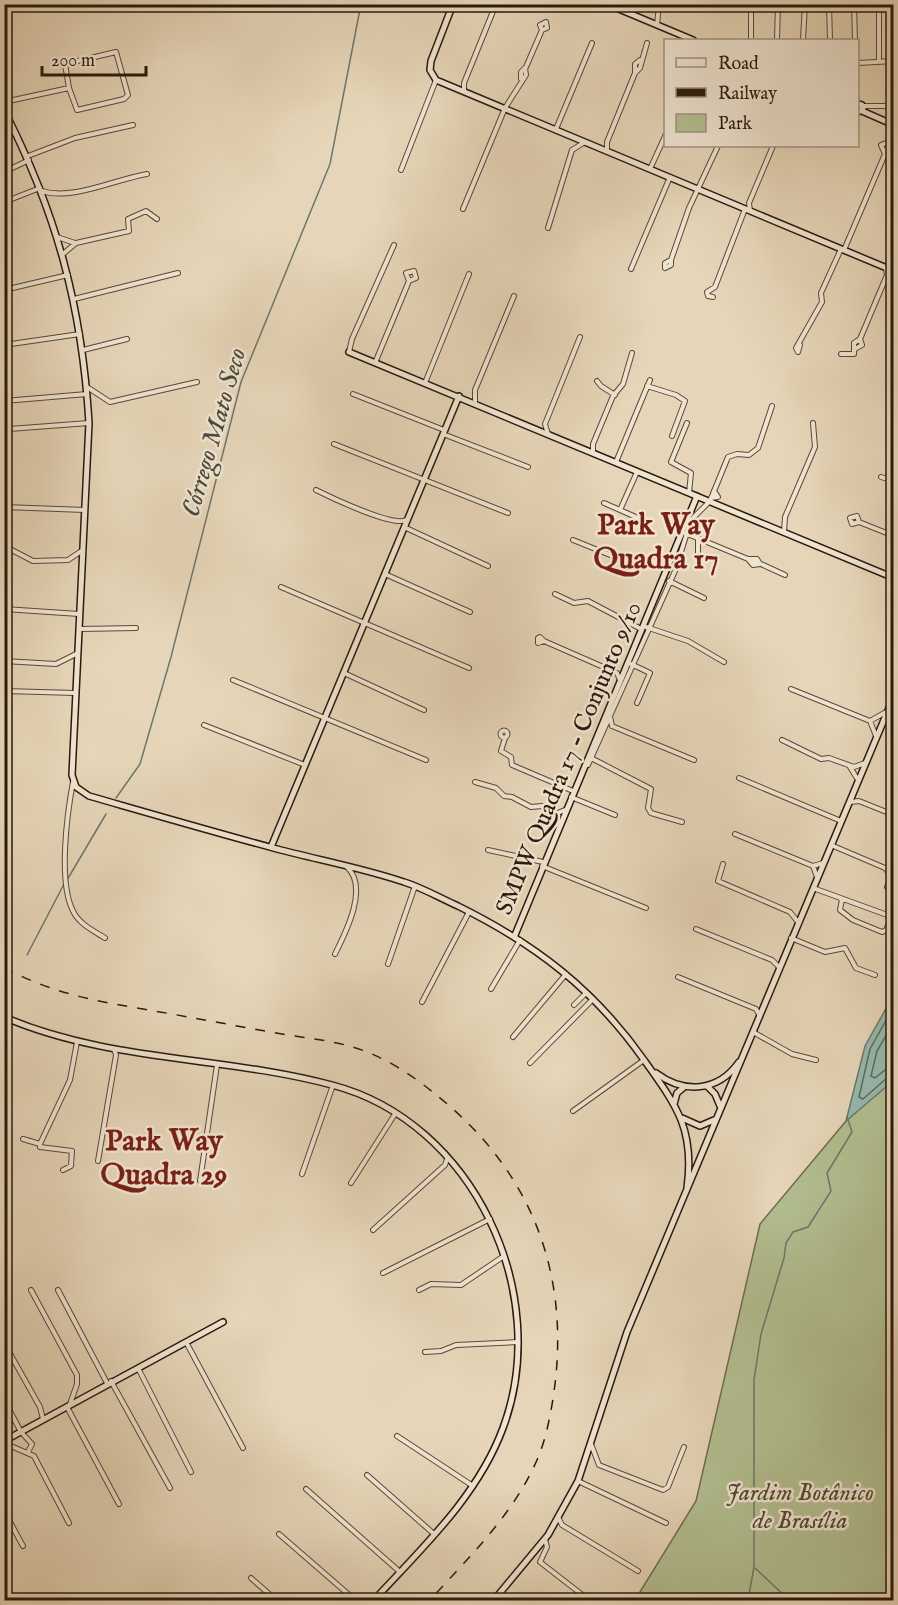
<svg xmlns="http://www.w3.org/2000/svg" width="898" height="1605" font-family="'IM FELL English',serif">
  <rect width="100%" height="100%" fill="#e6d5b8"/>
  <filter id="stains"><feTurbulence type="fractalNoise" baseFrequency=".00333" numOctaves="4"/><feColorMatrix values="0 0 0 0 .2 0 0 0 0 .09 0 0 0 0 .02 0 0 0 .5 -.17"/></filter>
  <radialGradient id="worn" r=".72"><stop offset=".6" stop-color="#630" stop-opacity="0"/><stop offset="1" stop-color="#630" stop-opacity=".3"/></radialGradient>
  <path fill="#b2be90" stroke="#6e6c4e" stroke-width="1.5" d="M893 1079V1600H635L696 1501 760 1224 846 1121Z"/>
  <path fill="#96b9ae" stroke="#6a796d" stroke-width="1.5" d="M893 996V1081L846 1121 865 1046Z"/>
  <g fill="none" stroke-linecap="round" stroke-linejoin="round">
    <path stroke="#606a5d" stroke-width="1.5" d="M894 1006 870 1049 859 1097 863 1099 887 1078 894 1077
      M894 1022 877 1051 871 1076 875 1078 885 1070 894 1069"/>
    <path stroke="#6a796d" stroke-width="1.5" d="M116 798 140 764 171 657 241 382 330 164 361 4
      M67 880 106 814
      M27 955 64 884
      M755 1568 789 1600
      M748 1600 754 1567V1380L761 1334 784 1258 786 1243 793 1232 808 1227 831 1191 827 1173 852 1132 847 1117"/>
    <g stroke="#584937" stroke-width="6">
      <path id="street" d="M829 4 830 40
        M854 4 855 40
        M879 4V62
        M657 25 659 4
        M542 30 547 28 546 22
        M751 40V4
        M777 40 778 4
        M803 40 805 4
        M858 63 894 61
        M635 73V64L640 60
        M521 79V72L526 67 542 30 540 25 546 22
        M464 91V83L496 4
        M4 102 69 88 65 64 116 52 128 95 124 99 77 110 69 88
        M863 106H894
        M556 129 592 43
        M607 150V142L635 73 640 68 647 43
        M885 154 889 146 886 143
        M28 156 75 138 133 125
        M650 169 666 134
        M401 170 436 80
        M4 172 29 160
        M42 191C72 201 116 179 147 174
        M4 202 40 188
        M463 209 505 108 526 75 525 68
        M750 211 749 203 773 146
        M548 228 572 150 585 142
        M57 237 75 243
        M844 250 885 154 881 145 886 143
        M63 254 76 243 129 231 128 219 146 211 157 219
        M665 268V263L671 260 689 208 718 146
        M665 268 671 265V260
        M631 269 670 177
        M4 290 68 275
        M713 297 708 296 707 292 715 287 745 209
        M74 299 178 273
        M4 345 80 334
        M800 345 798 352 796 348 822 302 821 293 841 249
        M855 349 862 345 860 339
        M83 350 127 339
        M349 352 352 339 394 245
        M841 354H854V343L860 339 887 275 886 268
        M375 363 409 281 406 273 414 271 416 278 409 281
        M597 381 601 386 615 395
        M425 383 469 274
        M647 386 676 395 685 401 672 436
        M87 387 110 402 197 382
        M353 394 444 430
        M4 401 87 394
        M475 403V390L514 296
        M687 423 671 462 691 473 689 493
        M443 434 528 467
        M548 434 545 424 580 337
        M334 444 508 513
        M7 448 9 429 89 423
        M593 452V444L613 396 623 384 632 353
        M616 462 650 380
        M637 472 620 510 638 518
        M881 477 894 481
        M316 490C332 498 393 527 406 520
        M711 498 718 497 714 491
        M604 503 620 510
        M4 507 85 510
        M859 522 857 516 850 518 852 524 859 522 894 536
        M404 527 488 566
        M784 532 785 517 815 447 813 423
        M685 533 748 559 753 565 760 564
        M573 540 620 559H649L668 566
        M4 546 33 561 68 560 83 550
        M698 558V539
        M760 564 757 559H748L760 564H761L785 575
        M385 574 470 612
        M669 581 704 598
        M281 587 469 668
        M555 594 574 603 588 601 641 629
        M4 609 79 614
        M646 627 688 641 724 662
        M79 629 136 628
        M540 637 544 641 538 643V638Z
        M544 641 617 673 620 680
        M4 661 56 664 78 653
        M631 664 650 673 637 703
        M344 673 424 710
        M233 680 426 760
        M791 689 870 721 886 712
        M4 691 76 693
        M609 712 612 726
        M870 721 876 736
        M204 725 305 765
        M612 726 694 760
        M500.5 734a3.5 3.5 0 1 1 7 0a3.5 3.5 0 1 1-7 0Z
        M505 738 501 751 511 757 512 765 573 791
        M782 740 821 759 829 758 854 767 865 763
        M591 758 651 789 648 808 651 813 682 822
        M588 765 675 571 691 520 710 501 728 457 737 454 749 455 758 448 772 406
        M850 767 858 780
        M739 778 841 821
        M73 782C67 814 58 882 73 911 79 924 94 931 105 938
        M475 782 496 788 504 796 512 797 531 807 542 806 555 814 559 825
        M571 797 615 815
        M850 802 859 801 894 815
        M555 814 565 810
        M735 834 813 866 823 863
        M831 845 885 868 891 875
        M488 850 543 862
        M723 864 718 881 790 912 798 922
        M542 866 646 908
        M813 866 817 877
        M885 868 894 866
        M887 887 894 870
        M813 888 890 916 891 919 886 930 882 932 853 920 840 910 842 899
        M696 929 772 960 779 967
        M791 938 825 952 845 948 856 968 875 975
        M335 954C346 932 369 887 347 867
        M388 964 415 886
        M678 977 756 1009 760 1016
        M491 989 520 940
        M422 1002 469 912
        M574 1005 586 993
        M753 1032 792 1054 816 1060
        M513 1037 566 974
        M530 1063 593 999
        M573 1111 644 1060
        M23 1139 40 1144 70 1080 77 1042
        M40 1144V1147L72 1151 71 1166 63 1170
        M98 1161 116 1055 114 1049
        M302 1174 333 1085
        M200 1181 217 1065
        M351 1183 395 1114
        M373 1230 445 1165 447 1159
        M383 1273 490 1219
        M31 1290 77 1375V1384L70 1404
        M58 1290 107 1383
        M419 1290 431 1284 461 1285 504 1256
        M186 1342 243 1448
        M4 1343 40 1407 43 1419
        M425 1352 441 1351 456 1345 518 1342
        M138 1368 191 1472
        M111 1381 170 1488
        M4 1400 21 1432 32 1444 28 1452
        M67 1407 119 1504
        M397 1436 473 1486
        M4 1443 34 1456 69 1523
        M591 1444 599 1465 663 1490 668 1487 684 1447
        M367 1475 434 1534
        M578 1481 666 1523
        M306 1489 400 1572
        M4 1511 23 1546
        M559 1519 562 1525 638 1571
        M279 1534 355 1600
        M545 1539 547 1547 540 1562 589 1600
        M251 1578 276 1600"/>
    </g>
    <g stroke="#291a0c" stroke-width="8">
      <path id="secondary" d="M453 4 431 61 430 70 436 80 894 271
        M607 4 693 40
        M858 104 862 105 863 109 858 112
        M4 110C57 214 82 307 89 423L72 775 76 787 89 796C152 814 214 832 277 849 319 860 363 868 404 882 423 888 440 898 458 906 535 944 594 989 644 1060 677 1106 695 1130 687 1188
        M862 111 894 125
        M349 352 894 578
        M271 847 459 396
        M515 935 697 496
        M4 1017C108 1062 224 1056 332 1085 474 1122 553 1294 503 1428 478 1496 422 1548 374 1600
        M656 1073C684 1094 718 1092 739 1062
        M707 1086 715 1094 720 1106
        M674 1104 677 1093 683 1088
        M682 1118 700 1126 714 1120
        M4 1441 223 1322
        M494 1600 548 1535 578 1481 627 1332 894 696"/>
    </g>
    <use href="#street" stroke="#efe4d1" stroke-width="4"/>
    <use href="#secondary" stroke="#efe4d1" stroke-width="5"/>
    <path stroke="#291a0c" stroke-width="1.5" stroke-dasharray="10 10" stroke-linecap="butt" d="M4 967C47 992 95 1001 143 1009 190 1017 236 1026 282 1034 305 1038 328 1040 349 1046 380 1054 411 1074 435 1094 528 1167 569 1267 555 1384 552 1408 547 1437 537 1460 513 1515 469 1557 430 1600"/>
  </g>
  <g text-anchor="middle" stroke-width="5" stroke-linejoin="round" paint-order="stroke">
    <g font-size="24" fill="#291a0c" stroke="#efe4d1">
      <text transform="translate(568 758) rotate(-67)" y="8">SMPW Quadra 17 - Conjunto 9/10</text>
    </g>
    <g font-size="24" font-style="italic" fill="#524b34" stroke="#efe4d1">
      <text x="800" y="1500">Jardim Botânico<tspan x="800" dy="28">de Brasília</tspan></text>
    </g>
    <g font-size="26" font-style="italic" fill="#4a4a3d" stroke="#efe4d1">
      <text transform="translate(213 432) rotate(-74)" y="9">Córrego Mato Seco</text>
    </g>
    <g font-size="30" font-weight="bold" fill="#7a1f14" stroke="#efe4d1">
      <text x="656" y="534">Park Way<tspan x="656" dy="34">Quadra 17</tspan></text>
      <text x="164" y="1150">Park Way<tspan x="164" dy="34">Quadra 29</tspan></text>
    </g>
  </g>
  <rect width="898" height="1605" fill="none" stroke="#e6d5b8" stroke-width="24"/>
  <rect x="6" y="6" width="886" height="1593" fill="none" stroke="#291a0c" stroke-width="3"/>
  <rect x="12" y="12" width="874" height="1581" fill="none" stroke="#291a0c" stroke-width="1.5"/>
  <rect x="664" y="39" width="195" height="108" fill="#efe4d1" stroke="#a09382" stroke-width="1.5"/>
  <rect x="676" y="58" width="30" height="9" fill="#efe4d1" stroke="#a09382" stroke-width="1.5"/>
  <text x="718" y="69" font-size="18" fill="#291a0c">Road</text>
  <rect x="676" y="88" width="30" height="9" fill="#291a0c" stroke="#a09382" stroke-width="1.5"/>
  <text x="718" y="99" font-size="18" fill="#291a0c">Railway</text>
  <rect x="676" y="114" width="30" height="18" fill="#b2be90" stroke="#a09382" stroke-width="1.5"/>
  <text x="718" y="129" font-size="18" fill="#291a0c">Park</text>
  <path d="M42 66v9h104v-9" fill="none" stroke="#291a0c" stroke-width="3"/>
  <text x="51" y="66" font-size="18" fill="#291a0c" stroke="#efe4d1" stroke-width="4.5" paint-order="stroke">200 m</text>
  <rect width="100%" height="100%" filter="url(#stains)"/>
  <rect width="100%" height="100%" fill="url(#worn)"/>
</svg>
